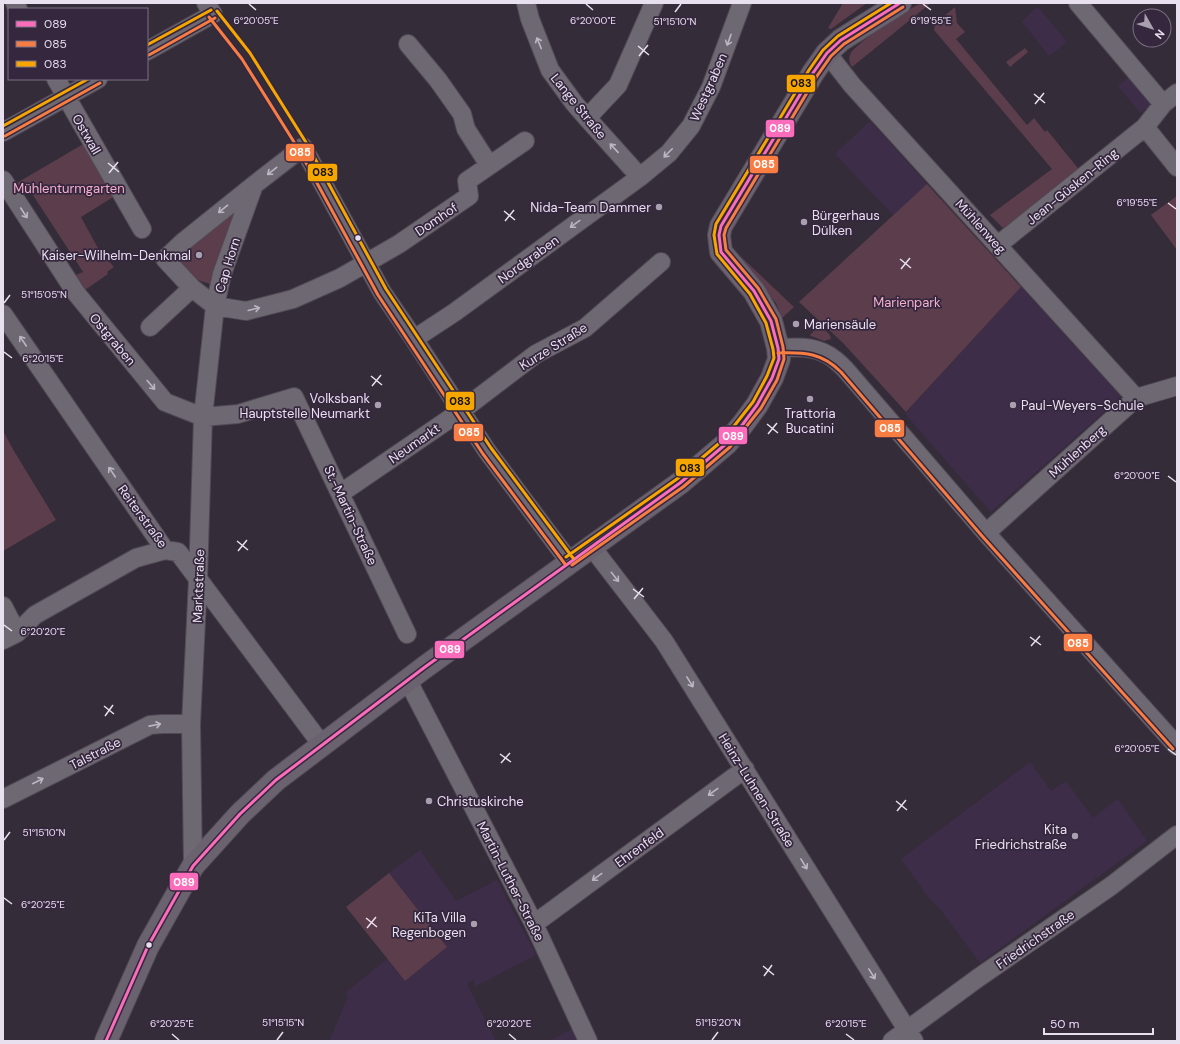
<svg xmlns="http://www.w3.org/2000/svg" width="1180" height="1044" font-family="'DM Sans',sans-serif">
  <rect width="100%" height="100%" fill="#342c39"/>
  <path fill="#3e2d48" d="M1036 8 1040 9 1067 42 1049 56 1023 23 1022 21Z
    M1130 76 1152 104 1140 113 1118 86Z
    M870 121 927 184 893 215 835 154Z
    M1021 287 1121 397 991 512 905 414Z
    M1030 762 1051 791 1066 781 1093 818 1118 799 1147 841 980 963 940 909 928 897 901 859Z
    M420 850 456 901 497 880 536 955 476 986 473 980 467 984 496 1041H329L348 997 345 993 387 959 405 981 447 947 389 873Z
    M574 1028 581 1041H549Z"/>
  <path fill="#5c3d4c" d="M843 3H867L831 29 828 28Z
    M921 3H931L852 67C849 62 848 58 851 53 856 43 909 9 921 3Z
    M955 7 957 23 965 32 956 39 1027 125 1034 118 1045 132 1047 130 1081 172 1003 228 990 215 1052 169 934 30 935 24Z
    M1025 48 1028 52 1010 67 1006 62Z
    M85 143 115 196 81 217 99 250 114 267 107 272 108 274 82 292 71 277 83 272 31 192 21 194 15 184Z
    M927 184 1021 287 906 412 843 343 799 302Z
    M1177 196V250L1151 215Z
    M239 205 210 284 189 277 175 257Z
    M737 253 794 307 782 318 776 303 735 256Z
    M818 327 824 329 830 335 831 339 824 341 811 336 810 335Z
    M3 431 14 451 56 520 3 551Z
    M389 873 447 947 405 981 346 907Z"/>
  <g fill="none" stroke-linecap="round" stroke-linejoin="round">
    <g stroke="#514a55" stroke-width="20">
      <path id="minor" d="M15 3 18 9
        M526 3 530 19 550 70 574 103 587 118 640 177
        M408 44 438 80 462 114 466 129 489 165
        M147 51 213 14 206 3
        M827 53 852 85 1136 398
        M56 79 142 229
        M1163 104 1177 93
        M587 118 618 85 654 3
        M1145 127 1177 167
        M3 132 98 79
        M3 180 76 293 165 402 203 417 238 414 294 397 407 634
        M254 185 183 242 165 259 192 288 215 306 246 311 293 299 340 278 399 244 469 196 467 181 525 141
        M998 245 1145 127 1163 104 1078 3
        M3 314 165 550
        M150 327 192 288
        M414 339 455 312 640 177 669 153 691 126 711 87 742 3
        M778 348C795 347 813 346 828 355 834 358 840 364 845 369L986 533 1177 746
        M341 493 461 411 536 354 585 328 661 262
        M986 533 1136 398 1177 386
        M591 546 664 641 914 1041
        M3 606 17 633
        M3 640 17 633 35 615 136 558 165 550 178 552 322 745
        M408 681 534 924 588 1041
        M3 799 150 725 162 724H191
        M193 866 191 724 198 579 203 417 215 306 222 274 254 185 303 147 382 292 414 339 487 451 569 561
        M534 924 745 769
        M892 1041 978 978 1111 886 1177 835"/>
    </g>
    <g stroke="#514a55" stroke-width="24">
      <path id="major" d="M106 1041 148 946 193 866 240 814 276 780 425 667 680 483 727 443 743 424 757 405 772 378 779 359 778 348 771 321 754 291 721 252 719 235 721 226 813 73 827 53 841 40 900 3"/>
    </g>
    <use href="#minor" stroke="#6d6871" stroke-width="18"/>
    <use href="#major" stroke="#6b626f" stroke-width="22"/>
    <g stroke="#35273e" stroke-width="6">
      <path id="bus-1" d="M106 1041 148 946 193 866 240 814 276 780 425 667 680 483 727 443 743 424 757 405 772 378 779 359 778 348 771 321 754 291 721 252 719 235 721 226 813 73 827 53 841 40 900 3"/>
    </g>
    <g stroke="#35273e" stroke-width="6">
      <path id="bus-2" d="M209 17 242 59 299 150 378 295 483 454 565 564
        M149 55 215 18
        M5 136 100 83
        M778 353C805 352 822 353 841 372L982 536 1173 749
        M572 565 683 487 730 447 761 408 777 380 784 359 783 347 776 319 758 288 726 250 724 235 726 228 817 76 831 56 844 44 903 7"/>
    </g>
    <g stroke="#35273e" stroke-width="6">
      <path id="bus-3" d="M217 11 250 53 307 144 386 289 491 448 573 558
        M147 45 211 10
        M3 126 88 79
        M566 557 677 479 723 440 753 402 767 376 774 358 773 349 766 323 750 294 717 254 714 235 716 224 809 70 823 50 838 36 891 3"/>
    </g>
    <use href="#bus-1" stroke="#fb6dba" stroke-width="3"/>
    <use href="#bus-2" stroke="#f77d43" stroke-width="3"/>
    <use href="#bus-3" stroke="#f7a600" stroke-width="3"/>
  </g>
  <defs><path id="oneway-shaft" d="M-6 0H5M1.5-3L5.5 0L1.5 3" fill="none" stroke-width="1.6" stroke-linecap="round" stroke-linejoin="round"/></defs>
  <g stroke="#bdb5c3">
    <use href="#oneway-shaft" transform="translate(729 40) rotate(110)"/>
    <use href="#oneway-shaft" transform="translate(539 43) rotate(-112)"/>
    <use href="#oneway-shaft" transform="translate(614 148) rotate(-133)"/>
    <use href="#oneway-shaft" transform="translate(668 153) rotate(135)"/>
    <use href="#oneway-shaft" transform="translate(272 171) rotate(142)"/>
    <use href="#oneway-shaft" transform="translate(223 209) rotate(141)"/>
    <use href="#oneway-shaft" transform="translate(24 213) rotate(57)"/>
    <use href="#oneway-shaft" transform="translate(575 224) rotate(144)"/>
    <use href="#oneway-shaft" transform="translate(254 309) rotate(-14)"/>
    <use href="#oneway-shaft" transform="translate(23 341) rotate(-124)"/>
    <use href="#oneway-shaft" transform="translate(151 385) rotate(50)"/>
    <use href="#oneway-shaft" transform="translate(112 472) rotate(-124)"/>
    <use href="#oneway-shaft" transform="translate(615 577) rotate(52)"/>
    <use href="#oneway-shaft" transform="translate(690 682) rotate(58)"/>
    <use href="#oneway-shaft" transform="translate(155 725) rotate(-11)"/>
    <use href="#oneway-shaft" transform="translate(38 781) rotate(-27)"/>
    <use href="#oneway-shaft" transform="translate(713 792) rotate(144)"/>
    <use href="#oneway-shaft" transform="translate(804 864) rotate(58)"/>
    <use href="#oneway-shaft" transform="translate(597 877) rotate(144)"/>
    <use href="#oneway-shaft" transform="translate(872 974) rotate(58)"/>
  </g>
  <path fill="none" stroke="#e8dfef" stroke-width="1.5" d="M249 4 256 10M586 4 593 10M923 4 931 10M675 12 681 4M638 46 649 55M639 56 648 45M1034 94 1045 103M1035 104 1044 93M108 163 119 172M109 173 118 162M1168 203 1176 209M504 211 515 220M505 221 514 210M900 259 911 268M901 269 910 258M4 303 10 295M4 352 12 358M371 376 382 385M372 386 381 375M767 424 778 433M768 434 777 423M1168 476 1176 482M237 541 248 550M238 551 247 540M633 589 644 597M634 599 643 588M4 625 12 631M1030 637 1041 645M1031 646 1040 636M104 706 114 714M105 716 113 705M1168 749 1176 755M500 754 511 762M501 763 510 753M896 801 907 810M897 811 906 800M4 840 10 832M4 898 12 904M366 918 377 927M367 928 376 917M763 966 774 975M764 976 772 965M172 1034 179 1040M509 1034 516 1040M846 1034 854 1040M277 1040 283 1032M712 1040 718 1032"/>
  <g fill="#a9a0af" stroke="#35273e" stroke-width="1.5">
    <circle cx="659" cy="207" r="4"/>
    <circle cx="804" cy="222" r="4"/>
    <circle cx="199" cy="255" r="4"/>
    <circle cx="796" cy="324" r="4"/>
    <circle cx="810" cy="399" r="4"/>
    <circle cx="378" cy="405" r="4"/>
    <circle cx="1013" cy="405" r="4"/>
    <circle cx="429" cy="801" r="4"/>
    <circle cx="1075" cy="836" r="4"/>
    <circle cx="474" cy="924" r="4"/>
  </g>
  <g fill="#e8dfef" stroke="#35273e" stroke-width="1.5">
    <circle cx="358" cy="238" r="3.5"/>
    <circle cx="149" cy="945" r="3.5"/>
  </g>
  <g text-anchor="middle" stroke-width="3.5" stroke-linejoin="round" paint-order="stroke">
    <g font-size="13" fill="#e8dfef" stroke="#35273e">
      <text transform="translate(708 87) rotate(-66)" y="5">Westgraben</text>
      <text transform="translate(579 106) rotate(51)" y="5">Lange Straße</text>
      <text transform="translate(87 134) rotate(60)" y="5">Ostwall</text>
      <text transform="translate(1072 186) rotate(-39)" y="5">Jean-Güsken-Ring</text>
      <text transform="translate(436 219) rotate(-34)" y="5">Domhof</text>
      <text transform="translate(981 226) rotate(48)" y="5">Mühlenweg</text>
      <text transform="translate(528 259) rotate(-36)" y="5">Nordgraben</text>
      <text transform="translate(227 265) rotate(-73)" y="5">Cap Horn</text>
      <text transform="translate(113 339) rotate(50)" y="5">Ostgraben</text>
      <text transform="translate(553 346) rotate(-32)" y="5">Kurze Straße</text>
      <text transform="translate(414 443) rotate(-35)" y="5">Neumarkt</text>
      <text transform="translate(1077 451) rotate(-42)" y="5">Mühlenberg</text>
      <text transform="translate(351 515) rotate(65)" y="5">St.-Martin-Straße</text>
      <text transform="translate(143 516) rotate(54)" y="5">Reiterstraße</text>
      <text transform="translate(198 586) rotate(-88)" y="5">Marktstraße</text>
      <text transform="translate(95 753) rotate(-27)" y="5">Talstraße</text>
      <text transform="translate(757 790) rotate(58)" y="5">Heinz-Luhnen-Straße</text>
      <text transform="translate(639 847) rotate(-36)" y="5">Ehrenfeld</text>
      <text transform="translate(511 881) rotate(63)" y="5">Martin-Luther-Straße</text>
      <text transform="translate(1035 939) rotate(-35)" y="5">Friedrichstraße</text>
    </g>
    <g font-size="13" fill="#f5afcd" stroke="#35273e">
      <text x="69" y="193">Mühlenturmgarten</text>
      <text x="907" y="307">Marienpark</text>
    </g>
    <g font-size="13" fill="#e8dfef" stroke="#35273e" text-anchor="end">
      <text x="651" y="212">Nida-Team Dammer</text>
      <text x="812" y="220" text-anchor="start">Bürgerhaus<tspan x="812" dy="15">Dülken</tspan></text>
      <text x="191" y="260">Kaiser-Wilhelm-Denkmal</text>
      <text x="804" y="329" text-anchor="start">Mariensäule</text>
      <text x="370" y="403">Volksbank<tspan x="370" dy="15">Hauptstelle Neumarkt</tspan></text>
      <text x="1021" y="410" text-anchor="start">Paul-Weyers-Schule</text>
      <text x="810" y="418" text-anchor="middle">Trattoria<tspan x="810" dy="15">Bucatini</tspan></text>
      <text x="437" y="806" text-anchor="start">Christuskirche</text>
      <text x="1067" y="834">Kita<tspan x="1067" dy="15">Friedrichstraße</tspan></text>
      <text x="466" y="922">KiTa Villa<tspan x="466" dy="15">Regenbogen</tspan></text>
    </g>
  </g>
  <g font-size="10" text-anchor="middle" fill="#e8dfef" stroke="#35273e" stroke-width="3.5" stroke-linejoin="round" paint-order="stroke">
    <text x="256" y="24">6°20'05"E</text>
    <text x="593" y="24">6°20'00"E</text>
    <text x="931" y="24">6°19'55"E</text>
    <text x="675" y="25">51°15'10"N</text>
    <text x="1137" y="206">6°19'55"E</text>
    <text x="44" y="298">51°15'05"N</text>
    <text x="43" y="362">6°20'15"E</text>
    <text x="1137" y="479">6°20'00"E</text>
    <text x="43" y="635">6°20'20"E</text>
    <text x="1137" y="752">6°20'05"E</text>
    <text x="44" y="836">51°15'10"N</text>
    <text x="43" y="908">6°20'25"E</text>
    <text x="283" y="1026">51°15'15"N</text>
    <text x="718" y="1026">51°15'20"N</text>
    <text x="172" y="1027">6°20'25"E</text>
    <text x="509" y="1027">6°20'20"E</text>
    <text x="846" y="1027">6°20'15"E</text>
  </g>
  <g stroke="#35273e" stroke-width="1.5">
    <rect x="786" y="74" width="30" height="19" rx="4" fill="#f7a600"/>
    <rect x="765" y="119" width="30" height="19" rx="4" fill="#fb6dba"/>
    <rect x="285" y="143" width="30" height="19" rx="4" fill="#f77d43"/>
    <rect x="749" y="155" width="30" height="19" rx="4" fill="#f77d43"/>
    <rect x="307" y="163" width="31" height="19" rx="4" fill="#f7a600"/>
    <rect x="445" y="391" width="30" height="20" rx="4" fill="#f7a600"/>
    <rect x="874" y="419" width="31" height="19" rx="4" fill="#f77d43"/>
    <rect x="453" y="423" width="31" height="19" rx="4" fill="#f77d43"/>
    <rect x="718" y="426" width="30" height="19" rx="4" fill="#fb6dba"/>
    <rect x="675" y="458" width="30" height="19" rx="4" fill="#f7a600"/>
    <rect x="1063" y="633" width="30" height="19" rx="4" fill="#f77d43"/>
    <rect x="434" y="640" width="31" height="19" rx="4" fill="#fb6dba"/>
    <rect x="169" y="872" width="30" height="19" rx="4" fill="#fb6dba"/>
  </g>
  <g font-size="11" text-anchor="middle" font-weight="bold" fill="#fff">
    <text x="780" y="132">089</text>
    <text x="300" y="156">085</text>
    <text x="764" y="168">085</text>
    <text x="890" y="432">085</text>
    <text x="469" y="436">085</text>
    <text x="733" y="440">089</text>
    <text x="1078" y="647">085</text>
    <text x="450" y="653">089</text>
    <text x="184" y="886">089</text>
  </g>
  <g font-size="11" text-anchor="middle" font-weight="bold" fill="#111">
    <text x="801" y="87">083</text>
    <text x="323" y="176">083</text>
    <text x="460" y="405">083</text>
    <text x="690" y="472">083</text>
  </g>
  <rect width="1180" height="1044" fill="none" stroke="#e8dfef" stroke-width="8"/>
  <rect x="8" y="8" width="140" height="72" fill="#35273e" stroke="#7d7185"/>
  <rect x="16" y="21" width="20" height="6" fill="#fb6dba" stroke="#7d7185"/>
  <text x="44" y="28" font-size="12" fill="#e8dfef">089</text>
  <rect x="16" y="41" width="20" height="6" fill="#f77d43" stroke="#7d7185"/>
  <text x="44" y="48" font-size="12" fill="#e8dfef">085</text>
  <rect x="16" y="61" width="20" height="6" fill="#f7a600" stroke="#7d7185"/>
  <text x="44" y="68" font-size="12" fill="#e8dfef">083</text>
  <g transform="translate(1152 28) rotate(129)"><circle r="19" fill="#35273e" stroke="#7d7185"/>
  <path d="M0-3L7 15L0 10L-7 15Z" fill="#a9a0af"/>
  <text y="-6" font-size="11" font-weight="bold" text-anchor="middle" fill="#e8dfef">N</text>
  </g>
  <path d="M1044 1028v6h109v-6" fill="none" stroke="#e8dfef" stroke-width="2"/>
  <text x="1050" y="1028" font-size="12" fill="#e8dfef" stroke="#35273e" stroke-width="3" paint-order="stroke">50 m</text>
</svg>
